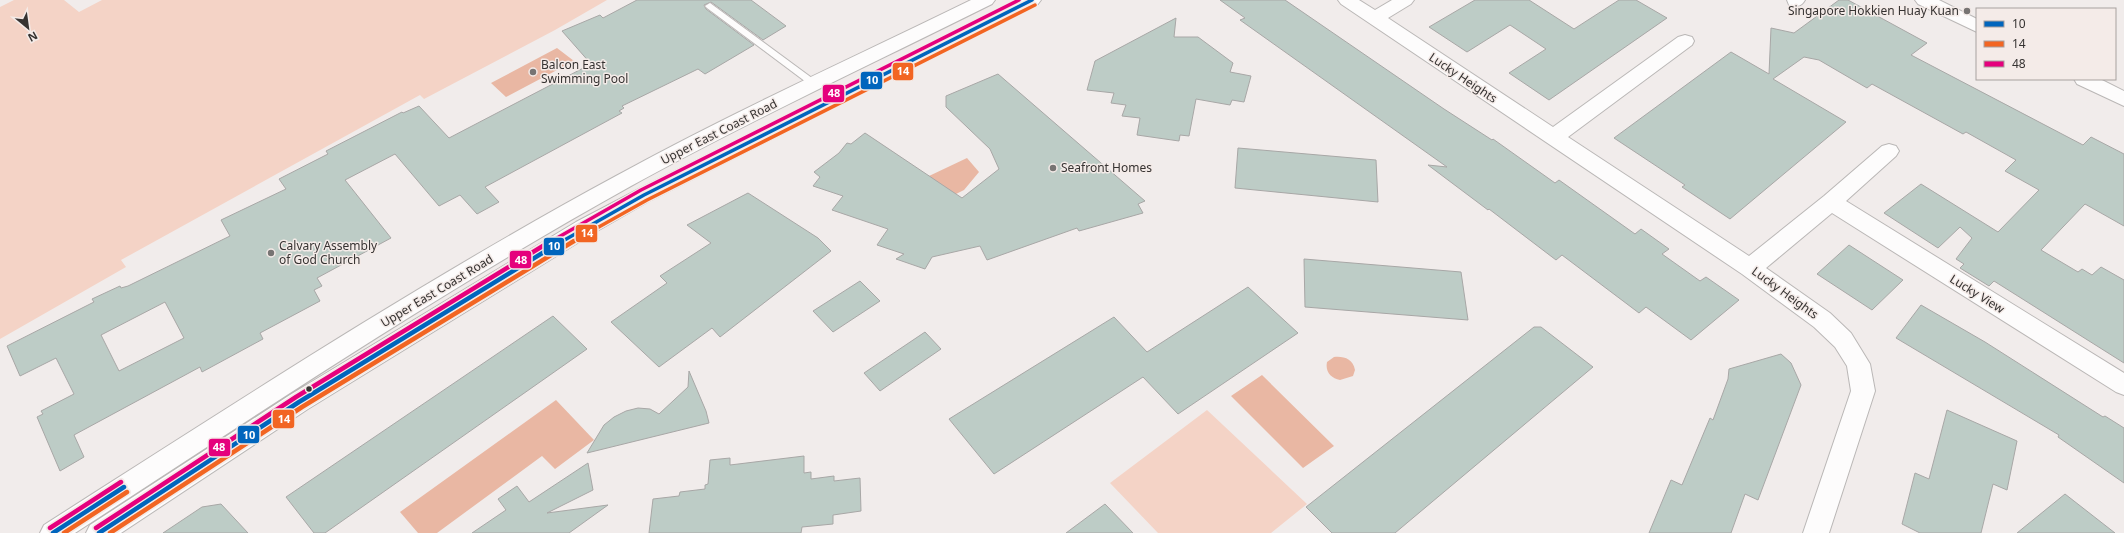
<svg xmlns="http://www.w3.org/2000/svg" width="2124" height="533" font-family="'Noto Sans',sans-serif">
  <rect width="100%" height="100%" fill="#f1eceb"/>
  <path fill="#f4d3c6" d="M14 0H64L79 12 102 0H607L555 30 424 99 420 95 121 260 126 267 0 339V7Z
    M1207 410 1307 504 1271 533H1158L1110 483Z"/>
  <path fill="#e9b7a3" d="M557 48 574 61 506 97 491 83Z
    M967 158 979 172 964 190 948 198 929 176Z
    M1334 357C1344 356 1353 359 1355 370L1353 376 1340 380C1331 378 1325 372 1327 362Z
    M1262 375 1334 446 1303 468 1231 396Z
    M556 400 594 440 555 469 542 456 437 533H418L400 512Z"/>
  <path fill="#bdccc6" stroke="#a8a7a6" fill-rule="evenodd" d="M637 0H751L786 26 763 40 711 2 704 5 706 9 754 45 705 74 698 69 622 106 624 108 619 111 622 113 485 187 499 202 477 214 460 195 439 206 395 154 345 180 391 238 317 278 322 286 314 290 320 301 260 333 263 339 202 372 200 367 74 435 84 457 60 471 37 417 43 414 41 411 74 394 56 358 20 376 7 346 94 302 92 299 120 286 121 288 128 286 230 236 221 220 286 189 279 179 328 154 326 151 402 112 403 113 419 106 449 138 591 64 562 31 600 15 603 18ZM165 302 184 338 119 371 101 335Z
    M1220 0H1285L1444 109 1492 140 1493 139 1555 183 1559 180 1635 234 1641 229 1669 249 1662 254 1700 281 1706 277 1739 300 1691 340 1646 307 1639 313 1562 255 1556 260 1489 209 1488 210 1428 165 1447 167 1240 20 1245 18Z
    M1475 0H1529L1574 29 1619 0H1636L1667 18 1549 100 1509 73 1546 49 1510 25 1467 52 1429 27Z
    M1839 0H1848L1927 43 1911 55 2083 145 2091 137 2124 154V226L2085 204 2041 250 2078 272 2082 269 2092 275 2101 267 2124 280V363L1994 281 1989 286 1960 268 1964 264 1956 259 1972 238 1960 227 1938 248 1884 213 1921 184 1998 232 2039 190 2005 171 2016 160 1966 132 1963 134 1872 84 1867 88 1819 60 1804 57 1773 79 1846 122 1730 219 1682 187 1685 185 1614 138 1731 52 1769 74 1771 28 1794 33Z
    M1176 18 1174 37H1198L1233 63 1230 72 1251 76 1244 102 1232 100 1230 105 1196 99 1189 136 1180 135 1179 141 1137 135 1140 118 1122 116 1126 105 1111 103 1114 93 1087 90 1095 61Z
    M998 74 1145 201 1138 204 1143 213 1079 231 1077 228 987 260 980 246 932 257 925 269 896 259 904 254 877 245 888 229 832 210 843 196 813 186 820 177 814 172 839 153 847 143 851 144 865 133 962 198 999 169 990 149 946 107V96Z
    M1238 148 1376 160 1378 202 1235 188Z
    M748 193 818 238 831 251 720 337 712 328 659 367 611 322 667 283 660 276 711 243 687 225Z
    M1849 245 1903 280 1872 310 1817 274Z
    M1304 259 1461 272 1468 320 1305 307Z
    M860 281 880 301 833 332 813 311Z
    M1248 287 1298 333 1178 414 1143 377 994 474 949 419 1114 317 1147 352Z
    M1921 305 1985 342 2103 417 2105 416 2124 428V483L2058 437 2059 435 1896 338Z
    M553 316 587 349 325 533H314L286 497Z
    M1534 327H1541L1593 367 1395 533H1332L1306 507Z
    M925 332 941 349 880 391 864 373Z
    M1781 354 1791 363 1801 385 1758 500 1745 494 1731 533H1649L1671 480 1682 485 1710 418 1713 420 1728 379 1729 369Z
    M689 371 706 411 709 423 587 453 604 425 614 417 626 411 638 408 650 409 659 414 688 387Z
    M1947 410 2017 441 2007 490 1993 484 1981 533H1920L1902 524 1915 473 1929 479Z
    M804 456V473L811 472V479L834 476V481L860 478 861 511 833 515V524L802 527 801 533H649L653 499 679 496 680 492 705 489V485L708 484 710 460 730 458V465Z
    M588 463 593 490 547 513 608 505 569 533H472L506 510 498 499 517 486 529 502Z
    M2065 494 2115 533H2017Z
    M221 504 248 533H163L202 507Z
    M1105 504 1133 533H1066Z"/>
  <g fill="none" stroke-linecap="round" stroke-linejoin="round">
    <g stroke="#bab7b6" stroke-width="2">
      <path id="lane" d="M710 3 816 81 818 83 816 85H810L707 8 705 6Z"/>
    </g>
    <g stroke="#bab7b6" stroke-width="2">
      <path id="street" d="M1338 0H1359L1375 10 1392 0H1414L1411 4 1388 18 1553 127 1678 37 1685 35 1692 37 1694 41 1692 45 1568 137 1749 256 1824 196 1882 146 1889 144 1896 146 1899 151 1896 156 1846 201 2124 373V395L2116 392 1832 213 1766 268 1830 313 1851 333 1870 364 1875 391 1829 533H1803L1851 391 1847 366 1835 347 1814 327 1742 274 1341 4Z
        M1787 0H1805C1801 7 1796 7 1789 5Z
        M1915 0H1939L1977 19V32L1918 4Z
        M2074 79H2100L2124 91V106L2077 84Z"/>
    </g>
    <g stroke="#bab7b6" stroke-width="2">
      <path id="secondary" d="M971 0H995L992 4C872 64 749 121 631 186 440 292 258 414 75 533H40L44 525C232 405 420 282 616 176 732 112 853 58 971 0Z
        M1018 0H1041L1038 4 651 200 592 234 308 409 121 533H86L90 525 290 395 576 222 637 190Z"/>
    </g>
    <use href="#lane" fill="#fdfcfc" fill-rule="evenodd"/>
    <use href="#street" fill="#fdfcfc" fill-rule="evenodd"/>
    <use href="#secondary" fill="#fdfcfc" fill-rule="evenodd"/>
    <g stroke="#f4ebe8" stroke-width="6">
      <path id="bus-1-far1" d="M561 242 644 195 1032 0"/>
    </g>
    <g stroke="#f4ebe8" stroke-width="8">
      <path id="bus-1" d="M53 533 124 487
        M99 533 299 402 562 241"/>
    </g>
    <g stroke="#f4ebe8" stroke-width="6">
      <path id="bus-2-far1" d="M572 242 647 200 1035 5"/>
    </g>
    <g stroke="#f4ebe8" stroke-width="8">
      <path id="bus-2" d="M64 533 127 492
        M110 533 302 407 574 241"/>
    </g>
    <g stroke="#f4ebe8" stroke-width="6">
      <path id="bus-3-far1" d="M550 242 641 190 1019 0"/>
    </g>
    <g stroke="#f4ebe8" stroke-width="8">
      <path id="bus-3" d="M50 528 121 482
        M96 528 296 397 551 241"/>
    </g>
    <use href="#bus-1-far1" stroke="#0065bd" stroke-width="3.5"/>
    <use href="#bus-1" stroke="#0065bd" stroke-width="4.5"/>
    <use href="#bus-2-far1" stroke="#f26522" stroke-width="3.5"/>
    <use href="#bus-2" stroke="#f26522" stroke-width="4.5"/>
    <use href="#bus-3-far1" stroke="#e5007d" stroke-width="3.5"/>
    <use href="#bus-3" stroke="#e5007d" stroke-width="4.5"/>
  </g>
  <g fill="#777473" stroke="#f4ebe8" stroke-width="1.5">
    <circle cx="1967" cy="11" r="4"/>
    <circle cx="533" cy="72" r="4"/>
    <circle cx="1053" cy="168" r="4"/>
    <circle cx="271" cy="253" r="4"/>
  </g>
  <circle fill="#363332" stroke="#f4ebe8" stroke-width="1.5" cx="309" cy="389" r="3.5"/>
  <g text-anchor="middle" stroke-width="3" stroke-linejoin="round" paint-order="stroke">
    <g font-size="12" fill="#363332" stroke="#f4ebe8" text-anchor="start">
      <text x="1959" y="15" text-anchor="end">Singapore Hokkien Huay Kuan</text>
      <text x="541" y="69">Balcon East<tspan x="541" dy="14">Swimming Pool</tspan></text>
      <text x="1061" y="172">Seafront Homes</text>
      <text x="279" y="250">Calvary Assembly<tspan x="279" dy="14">of God Church</tspan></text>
    </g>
    <g font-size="12" fill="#363332" stroke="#f4ebe8">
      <text transform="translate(1463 78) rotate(34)" y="4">Lucky Heights</text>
      <text transform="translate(719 132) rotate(-27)" y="4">Upper East Coast Road</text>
      <text transform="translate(437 291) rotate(-31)" y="4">Upper East Coast Road</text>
      <text transform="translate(1785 293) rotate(36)" y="4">Lucky Heights</text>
      <text transform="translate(1977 294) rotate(32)" y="4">Lucky View</text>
    </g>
  </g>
  <g stroke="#f4ebe8" stroke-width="1.5">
    <rect x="892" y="62" width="22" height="19" rx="4" fill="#f26522"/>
    <rect x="860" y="71" width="23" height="19" rx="4" fill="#0065bd"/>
    <rect x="822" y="84" width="23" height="19" rx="4" fill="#e5007d"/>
    <rect x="575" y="224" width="23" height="19" rx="4" fill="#f26522"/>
    <rect x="543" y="237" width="22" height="19" rx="4" fill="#0065bd"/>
    <rect x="509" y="250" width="23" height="19" rx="4" fill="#e5007d"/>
    <rect x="272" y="409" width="23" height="20" rx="4" fill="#f26522"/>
    <rect x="237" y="425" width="23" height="19" rx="4" fill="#0065bd"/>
    <rect x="208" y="438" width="23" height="19" rx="4" fill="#e5007d"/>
  </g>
  <g font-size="11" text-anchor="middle" font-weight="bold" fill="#fff">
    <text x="903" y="75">14</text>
    <text x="872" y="84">10</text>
    <text x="834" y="97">48</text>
    <text x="587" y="237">14</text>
    <text x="554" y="250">10</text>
    <text x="521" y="264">48</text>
    <text x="284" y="423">14</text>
    <text x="249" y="439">10</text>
    <text x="219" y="451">48</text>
  </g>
  <rect x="1976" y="8" width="140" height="72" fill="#f4ebe8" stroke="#a8a19f"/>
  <rect x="1984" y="21" width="20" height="6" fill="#0065bd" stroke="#a8a19f"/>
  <text x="2012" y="28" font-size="12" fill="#363332">10</text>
  <rect x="1984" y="41" width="20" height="6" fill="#f26522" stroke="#a8a19f"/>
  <text x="2012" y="48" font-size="12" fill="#363332">14</text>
  <rect x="1984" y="61" width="20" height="6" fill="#e5007d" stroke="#a8a19f"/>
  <text x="2012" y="68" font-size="12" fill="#363332">48</text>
  <g transform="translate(28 28) rotate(151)" stroke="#f4ebe8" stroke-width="3" paint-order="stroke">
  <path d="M0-3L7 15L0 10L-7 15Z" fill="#363332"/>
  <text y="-6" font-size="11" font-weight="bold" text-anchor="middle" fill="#363332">N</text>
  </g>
</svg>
